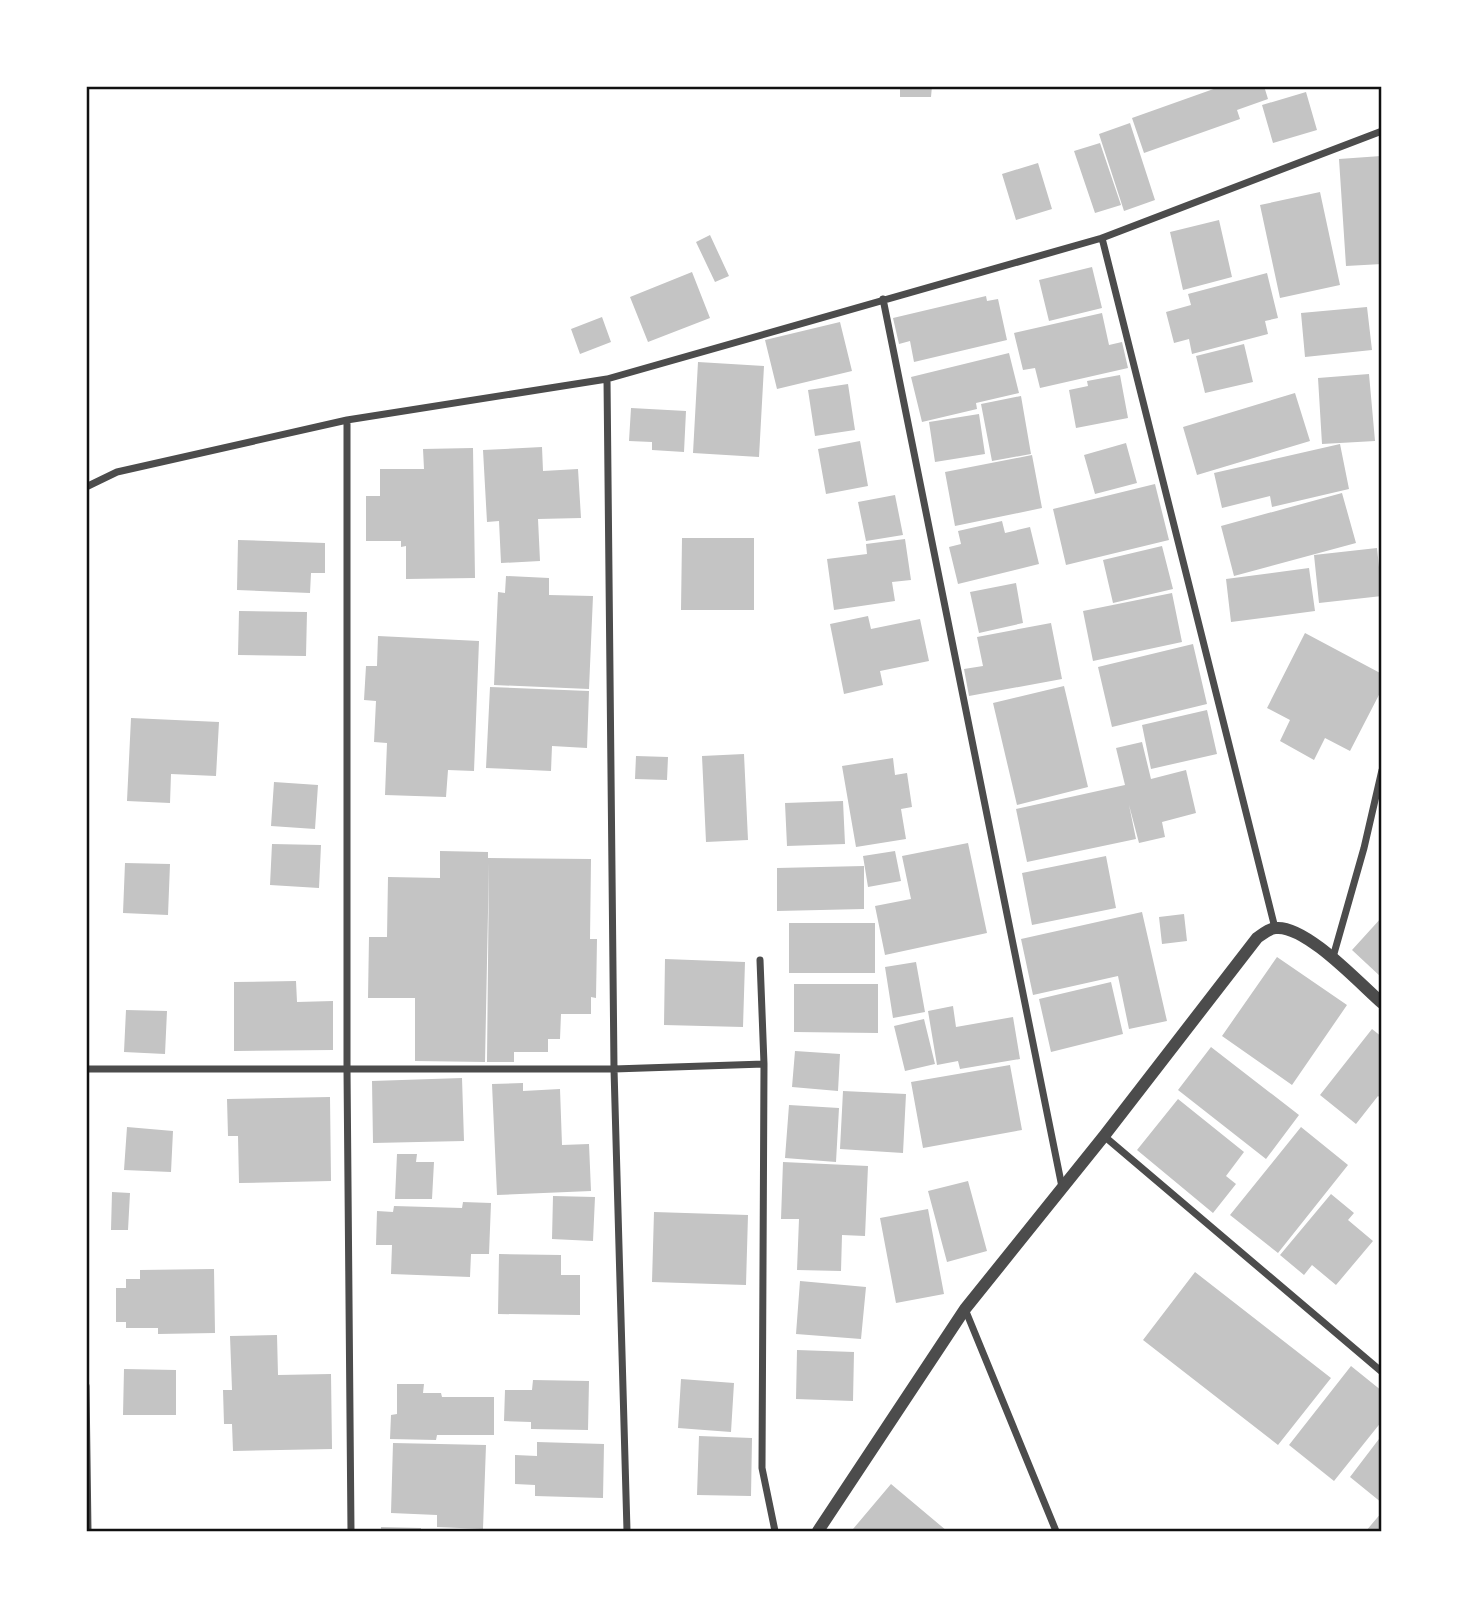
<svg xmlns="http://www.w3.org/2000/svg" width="1468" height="1617" font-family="Figtree,sans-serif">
  <rect width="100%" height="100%" fill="#fff"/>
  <path fill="#c4c4c4" d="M900 86H932L931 97H900Z
    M1222 86H1264L1268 99 1237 110 1240 119 1144 153 1132 118Z
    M1306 92 1317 130 1273 143 1262 105Z
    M1130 123 1155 200 1124 211 1099 134Z
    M1100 143 1121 205 1095 213 1074 151Z
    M1381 156 1382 264 1346 266 1339 159Z
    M1038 163 1052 209 1016 220 1002 174Z
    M1320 192 1340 285 1280 298 1260 205Z
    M1219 220 1232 277 1183 290 1170 232Z
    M710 235 729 276 715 282 696 242Z
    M1092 267 1102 308 1049 321 1039 280Z
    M692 272 710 318 648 342 630 297Z
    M1267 273 1278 318 1265 321 1268 334 1192 354 1189 339 1174 343 1166 312 1191 305 1188 294Z
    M986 296 987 301 998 299 1007 340 914 362 910 341 899 344 893 318Z
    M1367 307 1372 350 1305 357 1301 313Z
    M1102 313 1109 345 1122 342 1128 368 1040 388 1035 368 1023 370 1014 333Z
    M602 317 611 342 580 354 571 329Z
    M840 322 852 371 777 389 765 340Z
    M1244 344 1253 382 1205 393 1196 356Z
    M1009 353 1019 393 976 403 977 409 922 422 911 377Z
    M698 362 764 366 759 457 693 453Z
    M1369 374 1375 441 1322 444 1318 378Z
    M1120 375 1128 418 1076 428 1069 390 1088 386 1087 381Z
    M848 384 855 430 815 436 808 390Z
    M1295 393 1310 441 1197 475 1183 427Z
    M1021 396 1031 454 992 461 981 404Z
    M631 408 686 411 684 452 652 450V442L629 441Z
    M979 414 985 454 935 462 929 422Z
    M860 441 868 486 826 494 818 449Z
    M1126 443 1137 483 1095 494 1084 455Z
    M1340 444 1349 489 1272 507 1270 496 1222 508 1214 473Z
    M542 447 543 471 578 469 581 518 538 519 540 561 501 563 499 521 487 522 483 450Z
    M473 448 475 578 406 579V546L401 547V541H366V496H380V469H424L423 449Z
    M1032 455 1042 508 955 526 945 472Z
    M1155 484 1169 540 1066 565 1053 509Z
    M1342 493 1356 543 1234 576 1221 526Z
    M895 495 903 535 866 541 858 502Z
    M1002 521 1005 533 1030 527 1039 564 958 584 949 547 961 544 958 531Z
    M682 538H754V610H681Z
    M905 539 911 580 892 582 895 601 834 610 827 559 867 554 866 544Z
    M238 540 325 543V573H311L310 593 237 590Z
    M1162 546 1173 589 1113 603 1103 560Z
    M1377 548 1382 596 1319 603 1314 555Z
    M1309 568 1315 611 1231 622 1226 579Z
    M506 576 549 578V595L593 596 589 689 494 685 498 592 505 593Z
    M1016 583 1023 623 979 633 970 592Z
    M1172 593 1182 642 1093 661 1083 611Z
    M239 611 307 612 306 656 238 655Z
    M868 616 871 629 920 619 929 661 880 671 883 685 844 694 830 624Z
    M1051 623 1062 679 969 696 964 669 983 666 977 637Z
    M1305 633 1382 674V689L1350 751 1325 738 1314 760 1280 741 1290 720 1267 708Z
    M378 636 479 641 474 771 448 770 446 797 385 795 387 743 374 742 376 701 364 700 366 666H377Z
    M1193 644 1207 704 1112 727 1098 667Z
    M1064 686 1088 787 1017 805 993 703Z
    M490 687 589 691 587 748 552 746 551 771 486 768Z
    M1207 710 1217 754 1151 769 1142 725Z
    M131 718 219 722 216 776 171 774 170 803 127 801Z
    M1142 742 1151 779 1186 770 1196 813 1162 822 1165 837 1139 843 1129 805 1136 839 1027 862 1016 809 1125 785 1116 748Z
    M744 754 748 840 706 842 702 756Z
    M636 756 668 757 667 780 635 779Z
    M893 758 895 775 907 773 912 807 901 809 906 839 856 847 842 766Z
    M274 782 318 785 315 829 271 826Z
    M843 801 845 844 787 846 785 803Z
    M968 843 987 933 885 955 875 906 911 899 902 856Z
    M272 844 321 845 319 888 270 885Z
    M440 851 488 852V858L591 859 590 939H597L596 998 591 997V1014H561L560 1039H548V1052H514V1062H487L489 862 485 1062 415 1061V998H368L369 937H387L388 877 440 878Z
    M895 851 901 881 868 887 863 856Z
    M1106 856 1116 908 1032 925 1022 873Z
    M125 863 170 864 168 915 123 913Z
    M864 866V909L777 911V868Z
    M1142 912 1167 1021 1129 1029 1118 976 1033 995 1021 939Z
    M1184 914 1187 941 1162 944 1159 917Z
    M1382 917V975L1381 977 1352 950Z
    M789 923H875V973H789Z
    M1277 957 1347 1005 1292 1085 1222 1036Z
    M665 959 745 962 743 1027 664 1025Z
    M916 962 925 1012 893 1018 885 967Z
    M296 981 297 1002 333 1001V1050L234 1051V982Z
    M1111 982 1123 1034 1051 1052 1039 999Z
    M794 984H878V1033L794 1032Z
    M953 1006 956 1027 1013 1017 1020 1059 960 1069 958 1061 937 1065 928 1011Z
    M126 1010 167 1011 165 1054 124 1052Z
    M924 1019 935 1064 905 1071 894 1026Z
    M1372 1029 1382 1037V1099L1378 1096 1356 1124 1320 1095Z
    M1211 1047 1299 1115 1266 1159 1178 1090Z
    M795 1051 840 1054 838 1091 792 1087Z
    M1010 1065 1022 1130 923 1148 911 1082Z
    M462 1078 464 1141 373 1143 372 1081Z
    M523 1083V1091L560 1089 562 1145 589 1144 591 1191 497 1195 492 1084Z
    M843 1091 906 1094 903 1153 840 1149Z
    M330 1097 331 1181 239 1183 238 1136H228L227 1099Z
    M1178 1099 1244 1152 1226 1176 1236 1184 1213 1213 1137 1150Z
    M789 1105 839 1108 836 1162 785 1158Z
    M127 1127 173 1131 171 1172 124 1170Z
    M1301 1127 1348 1165 1278 1253 1230 1215Z
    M397 1154H417L416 1162H434L432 1199H395Z
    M783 1162 868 1166 865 1236 842 1235 841 1271 797 1270 799 1219H781Z
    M968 1181 987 1251 947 1262 928 1191Z
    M112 1192 130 1193 128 1230H111Z
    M1331 1194 1354 1213 1348 1220 1373 1241 1336 1285 1312 1265 1304 1275 1280 1255Z
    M553 1196 595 1197 593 1241 552 1239Z
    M463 1202 491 1203 489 1254H471L470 1277 391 1274 392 1245H376L377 1211 393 1212 394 1206 462 1208Z
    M928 1209 944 1294 896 1303 880 1218Z
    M654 1212 748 1215 746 1285 652 1282Z
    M499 1254 561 1255V1275H580V1315L498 1314Z
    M214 1269 215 1333 158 1334V1328H126V1322H116V1288H126V1279H140V1270Z
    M1195 1272 1331 1378 1278 1445 1143 1340Z
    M800 1281 866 1287 861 1339 796 1334Z
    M277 1335 278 1375 331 1374 332 1449 233 1451 232 1424H224L223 1390H232L230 1336Z
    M797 1350 854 1352 853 1401 796 1399Z
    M1351 1366 1382 1391V1421L1334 1481 1289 1445Z
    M124 1369 176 1370V1415H123Z
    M681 1379 734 1383 731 1432 678 1428Z
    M533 1380 589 1381 588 1430 531 1429V1422L504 1421 505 1390H532Z
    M397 1384H424L423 1393H441L442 1397H494V1435H437L436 1440 390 1439 391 1415 397 1414Z
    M1382 1435V1503L1350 1477Z
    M699 1436 752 1438 751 1496 697 1495Z
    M537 1442 604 1444 603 1498 535 1496V1485L515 1484V1455L537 1456Z
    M393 1443 486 1445 483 1529 437 1527V1515L391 1513Z
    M891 1484 947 1531H856L853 1529Z
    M1382 1512V1531H1366Z
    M381 1527 421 1528V1531H381Z"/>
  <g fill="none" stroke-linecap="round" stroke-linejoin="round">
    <path stroke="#4c4c4c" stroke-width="7" d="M1102 238 1275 928
      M883 299 1062 1187
      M607 379 614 1069 627 1531
      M347 420V1069L351 1531
      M86 487 117 472 347 420 607 379 1102 238 1382 131
      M1333 957 1364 848 1382 770
      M760 960 764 1064 762 1468 775 1531
      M86 1069H614L764 1064
      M1104 1136 1382 1372
      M965 1309 1056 1531
      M86 1386 88 1531"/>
    <path stroke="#4c4c4c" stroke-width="12" d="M818 1531 965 1309 1104 1136 1257 938C1263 934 1270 928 1276 928 1306 925 1360 984 1382 1003"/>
  </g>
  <rect width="1468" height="1617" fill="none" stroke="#ffffff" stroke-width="175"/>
  <rect x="88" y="88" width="1292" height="1442" fill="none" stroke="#111" stroke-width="2.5"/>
</svg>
